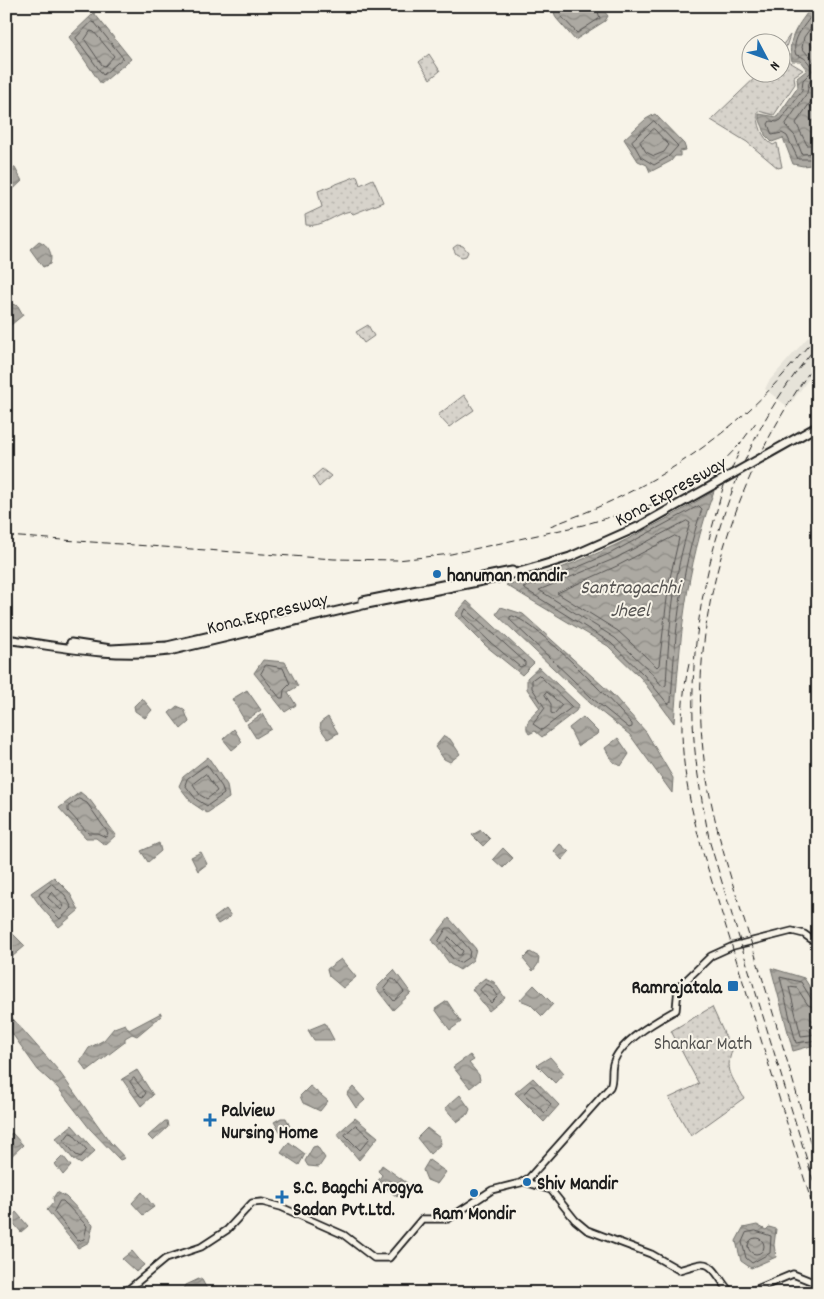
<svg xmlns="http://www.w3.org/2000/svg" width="824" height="1299" font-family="Dekko,sans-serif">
  <defs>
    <pattern id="park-dots" width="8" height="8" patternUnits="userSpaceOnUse" patternTransform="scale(1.25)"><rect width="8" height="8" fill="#d7d3cb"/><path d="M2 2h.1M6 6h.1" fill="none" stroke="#b8b5ae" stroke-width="1.8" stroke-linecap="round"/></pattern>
    <pattern id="water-waves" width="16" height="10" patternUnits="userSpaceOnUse" patternTransform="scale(1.25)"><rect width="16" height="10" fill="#aca9a2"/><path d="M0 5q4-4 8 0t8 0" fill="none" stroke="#8b8983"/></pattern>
  </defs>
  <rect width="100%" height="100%" fill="#f7f3e8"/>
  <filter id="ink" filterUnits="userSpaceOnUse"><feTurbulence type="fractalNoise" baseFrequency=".02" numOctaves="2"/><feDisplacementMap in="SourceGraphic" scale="10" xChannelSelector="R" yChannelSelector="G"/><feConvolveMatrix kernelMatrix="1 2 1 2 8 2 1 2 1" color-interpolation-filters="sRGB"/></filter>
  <g filter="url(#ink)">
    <path fill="#e6e3d9" d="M818 326V366L788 407 765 389 769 381Z"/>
    <path fill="url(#park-dots)" stroke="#7a7874" d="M790 35 785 50 788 61 803 70 794 76 795 84 774 115 758 111C757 123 762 139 773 145L777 143 782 167 778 168 747 142 711 120 760 73 782 72V46Z
      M429 54 440 71 430 79 419 62Z
      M357 176 360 185 373 179 383 202 353 214 350 211C335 214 322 228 306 225L305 215 322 207 318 191Z
      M457 245 463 246 468 252 466 256 462 257 456 254 453 248Z
      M368 325 374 336 364 343 356 332Z
      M464 395 474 410 449 427 438 415Z
      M322 469 331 476 319 487 313 477Z
      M712 1007 732 1051C724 1072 734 1079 744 1098L691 1136 669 1098 699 1084 671 1031Z"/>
    <path fill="url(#water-waves)" stroke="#72716c" d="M552 6H600L608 16 605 21 575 40 556 18Z
      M812 6H818V164L803 166 793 164 783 138 772 142 765 135C764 126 759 122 759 114L777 117 798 87 797 78 807 70 800 61H792C786 37 799 25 812 6Z
      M94 13 131 59 101 84 69 37Z
      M655 114 684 144 686 150 680 151V156H675L671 161 650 172 647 165 638 161 624 139 646 119Z
      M10 167 15 168 22 181 6 196V171Z
      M39 241C49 245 53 254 50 264L43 267 30 249Z
      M6 302 18 306 23 315 6 329Z
      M714 491C685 569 680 640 674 723L641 678 608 646 506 585C581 566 648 531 714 491Z
      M467 601 534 663 522 675 486 646 455 615Z
      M501 607 523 614 613 695 646 732 673 778 672 793 630 735 590 703 496 614Z
      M263 660 285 662 298 686 288 692 296 705 285 712 254 673Z
      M539 667 579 705 576 711 542 737 535 731 529 734C522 723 533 716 540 708L527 689V678Z
      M247 690 261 710 245 721 232 699Z
      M142 698 152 710 145 718 135 711 134 706Z
      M177 706 184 709 189 722 181 729 169 713Z
      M262 714 271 729 256 738 247 724Z
      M328 717 338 733 328 739 320 728 321 722Z
      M583 717 599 733 578 746 569 728Z
      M234 729 242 742 232 750 223 739Z
      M444 736 450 739 460 754 450 762 444 759 435 747Z
      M618 738 629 754 621 766 612 761 605 748Z
      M208 757 227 785 229 798 207 813 192 803 179 786 183 777Z
      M80 792 90 800 116 835 105 845 96 838H86L59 808Z
      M481 830 490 839 483 846 472 835Z
      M159 843 161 851 148 862 141 851Z
      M560 844 569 852 562 860 554 851Z
      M503 848 513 858 503 868 493 859Z
      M201 852 207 864 198 871 191 857Z
      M54 877 69 892 79 910 59 927 41 907 31 893Z
      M226 909 231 916 218 924 214 918Z
      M449 918 476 949 473 960 460 970 450 964 432 940Z
      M8 929 25 946 6 962V930Z
      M530 952 539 957 538 964 533 971 523 959Z
      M341 959 356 977 343 988 329 976 327 969Z
      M771 968 804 978 818 1000V1044L793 1051Z
      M394 970 411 993 393 1010 376 988Z
      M485 978 494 982 505 998 489 1011 472 989Z
      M534 985 553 1004 542 1016 530 1004 520 1000Z
      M447 1001 461 1022 450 1030 435 1009Z
      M6 1011 58 1070 110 1142 125 1158 120 1160 90 1129 58 1088 38 1070 6 1025Z
      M161 1013V1016L137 1036 132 1034 125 1038V1042L87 1071 80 1062 89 1048 104 1040 114 1028 125 1024 129 1030Z
      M325 1023 334 1040H314L308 1030Z
      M470 1055 474 1060 469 1063 479 1075 480 1080 470 1088 453 1067Z
      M550 1057 564 1073 555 1083 537 1065Z
      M137 1070 153 1095 141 1106 122 1079Z
      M533 1078 559 1105 544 1122 515 1093Z
      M310 1086 328 1101 320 1111 303 1103 300 1096Z
      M353 1087 365 1100 356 1108 347 1094Z
      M460 1095 470 1109 468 1114 457 1122 445 1108Z
      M281 1118H286L291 1129 282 1134 274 1122Z
      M355 1118 378 1137 359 1160 337 1134Z
      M165 1121H167L168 1127 153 1141 148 1136Z
      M72 1125 95 1151 81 1164 73 1159 56 1138Z
      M427 1128 440 1138 441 1144 430 1154 417 1138Z
      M12 1133 23 1145 6 1161V1137Z
      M289 1142 305 1154 299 1165 281 1153Z
      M317 1146 325 1158 319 1167 308 1166 305 1161 313 1147Z
      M63 1156 71 1166 63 1175 55 1164Z
      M429 1160 446 1172 437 1184 427 1180 423 1170Z
      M382 1165 407 1183 397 1197 378 1181 382 1175 378 1171Z
      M57 1192 66 1197 93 1225 89 1242 78 1248 47 1210 54 1202 53 1198Z
      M142 1192 154 1207 143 1215 132 1203Z
      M16 1212 28 1226 21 1232 10 1219Z
      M757 1225 766 1230 769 1227 776 1229 774 1245 776 1257 751 1268 741 1261 736 1241 743 1228Z
      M132 1251 144 1265 136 1272 122 1259Z
      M201 1278 209 1293H184L183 1291 186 1285Z"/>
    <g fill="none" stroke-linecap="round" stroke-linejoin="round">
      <path stroke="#565452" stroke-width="1" d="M557 6 561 16 577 33 600 18 596 6
        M816 6 815 11C807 23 790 39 796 55 804 56 812 63 811 72L803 80 802 90 781 120 777 122 770 121 768 124 772 135 782 133 787 136 798 159H818
        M818 18 804 37 802 48 816 64 817 73 809 83 807 93 785 125 795 136 802 154 818 153
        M92 22 95 23 123 58 103 75 76 38Z
        M91 31 94 32 114 56 105 66 102 65 85 40Z
        M818 85 814 97 796 123 807 145H818
        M654 121 678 146 668 157 654 165 641 157 632 141Z
        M654 129 669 145 664 152 654 156 646 152 640 142Z
        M699 506 702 509C680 571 675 637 671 702L668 704 644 675 611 643 523 588 550 579 611 553Z
        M687 521 690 523C673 575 669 631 666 685L663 687 649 670 615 638 539 590 614 559Z
        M675 536 679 538 669 582 659 665 657 667 618 631 557 593 617 566Z
        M466 609 525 662V665L520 667 490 642 463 616Z
        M513 616C539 624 611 701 632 724V727L629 728 593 699 510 620V617Z
        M266 665 283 668 290 684 284 690 283 698H280L261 674Z
        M539 675 572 707 542 730 533 724 545 708 532 688V680Z
        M547 692 562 705 554 714 551 713V704L545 695Z
        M207 765 222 787 224 794 207 806 196 799 185 785 187 779Z
        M206 774 217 791 207 799 200 795 193 784Z
        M79 799 87 803 108 833 106 837 97 833H88L68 811V807Z
        M52 884 65 895 72 908 60 919 45 904 39 895Z
        M52 892 64 906 61 910 48 898Z
        M447 928H451L470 950 469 957 460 963 454 960 439 941Z
        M449 937 463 951 461 955H458L447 941Z
        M392 979 395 980 404 992 394 1001 384 989Z
        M486 984 491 986 498 996 491 1003 480 990Z
        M818 1002 812 1000 801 982 780 977 796 1043 818 1040
        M818 1008 808 1005 797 988 789 987 801 1036 818 1034
        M134 1078 146 1093 143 1097 140 1096 130 1082Z
        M531 1086H534L551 1104 545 1113 524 1094Z
        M356 1125 370 1138 360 1150 345 1135Z
        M70 1133 73 1134 87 1150 81 1157 76 1155 64 1141Z
        M60 1201H63L87 1226 84 1239 78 1241 54 1212Z
        M756 1231 771 1236 770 1253 752 1263 746 1258 742 1242 746 1233Z
        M748 1246a8 8 0 1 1 16 0a8 8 0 1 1-16 0Z"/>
      <g stroke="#1c1c1c" stroke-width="9">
        <path id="secondary" d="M525 1182 551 1190 575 1220 587 1230 651 1254 679 1270C686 1268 695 1265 702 1264 715 1263 722 1286 732 1293
          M124 1293 165 1259 201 1247 227 1230 252 1203 262 1202 281 1207 344 1235 374 1258H389L422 1219H448L492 1190 520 1183 529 1178 610 1087C614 1078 610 1070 614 1061 622 1040 657 1021 676 1010L678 988 711 956 733 946 792 931 804 934 818 944
          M747 1293 793 1274 818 1284"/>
      </g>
      <g stroke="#1c1c1c" stroke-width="11">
        <path id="highway" d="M363 601 512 571
          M6 639C62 647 113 658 169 651L367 604 502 577 533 568
          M71 643 111 649 167 646 318 611"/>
      </g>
      <use href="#secondary" stroke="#f7f3e8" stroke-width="5.5"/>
      <use href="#highway" stroke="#f7f3e8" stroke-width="7"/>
      <path stroke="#1c1c1c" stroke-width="1" stroke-dasharray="8 4" stroke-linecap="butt" d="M818 344C799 368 781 392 766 418 716 509 690 616 693 720 694 761 702 802 710 843L818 1196
        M818 360C733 475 685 624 705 767 715 835 737 897 757 961 779 1031 799 1101 818 1171
        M550 526C622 501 692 462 749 410 774 387 796 360 818 334
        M6 536 334 559 398 560 451 554 583 525 665 501 710 475 740 444 757 421
        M709 539 723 488 740 450
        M689 664C674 731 685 788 703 853L818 1223"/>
      <g stroke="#1c1c1c" stroke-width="11" stroke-linecap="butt">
        <path id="highway-bridge" d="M533 568 570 557 640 526 818 426"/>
      </g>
      <use href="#highway-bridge" stroke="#f7f3e8" stroke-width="7"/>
    </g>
  </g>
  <g fill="#1f6fb2" stroke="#f7f3e8" stroke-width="2">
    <circle cx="437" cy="574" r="5"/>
    <rect x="727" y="980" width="12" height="12" rx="2.5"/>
    <path d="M207.5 1112.5h5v5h5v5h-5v5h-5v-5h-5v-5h5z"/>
    <circle cx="527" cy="1182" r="5"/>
    <circle cx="474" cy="1193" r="5"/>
    <path d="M279.5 1189.5h5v5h5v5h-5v5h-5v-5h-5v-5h5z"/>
  </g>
  <g text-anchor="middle" stroke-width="4" stroke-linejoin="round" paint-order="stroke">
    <g font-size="19" fill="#1c1c1c" stroke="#f7f3e8">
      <text transform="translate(670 490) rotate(-29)" y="7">Kona Expressway</text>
      <text transform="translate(267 612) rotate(-14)" y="7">Kona Expressway</text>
    </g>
    <g font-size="19" font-weight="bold" fill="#1c1c1c" stroke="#f7f3e8" text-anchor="start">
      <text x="447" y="581">hanuman mandir</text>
      <text x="722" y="993" text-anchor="end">Ramrajatala</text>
      <text x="221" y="1116">Palview<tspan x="221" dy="22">Nursing Home</tspan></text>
      <text x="537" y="1189">Shiv Mandir</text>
      <text x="293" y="1193">S.C. Bagchi Arogya<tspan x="293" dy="22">Sadan Pvt.Ltd.</tspan></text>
      <text x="474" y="1219" text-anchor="middle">Ram Mondir</text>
    </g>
    <g font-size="19" fill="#545351" stroke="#f7f3e8">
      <text x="703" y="1049">Shankar Math</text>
    </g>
    <g font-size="20" font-style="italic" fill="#565452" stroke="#f7f3e8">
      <text x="630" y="593">Santragachhi<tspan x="630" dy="23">Jheel</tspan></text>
    </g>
  </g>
  <rect width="824" height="1299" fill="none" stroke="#f7f3e8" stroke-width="25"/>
  <rect x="12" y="12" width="799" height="1274" fill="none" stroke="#1c1c1c" stroke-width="2" filter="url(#ink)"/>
  <g transform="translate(766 58) rotate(131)"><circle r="24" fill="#f7f3e8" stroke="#9f9d96"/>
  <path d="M0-4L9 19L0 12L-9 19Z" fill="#1f6fb2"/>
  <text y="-8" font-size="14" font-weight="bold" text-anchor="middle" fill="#1c1c1c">N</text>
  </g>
</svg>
